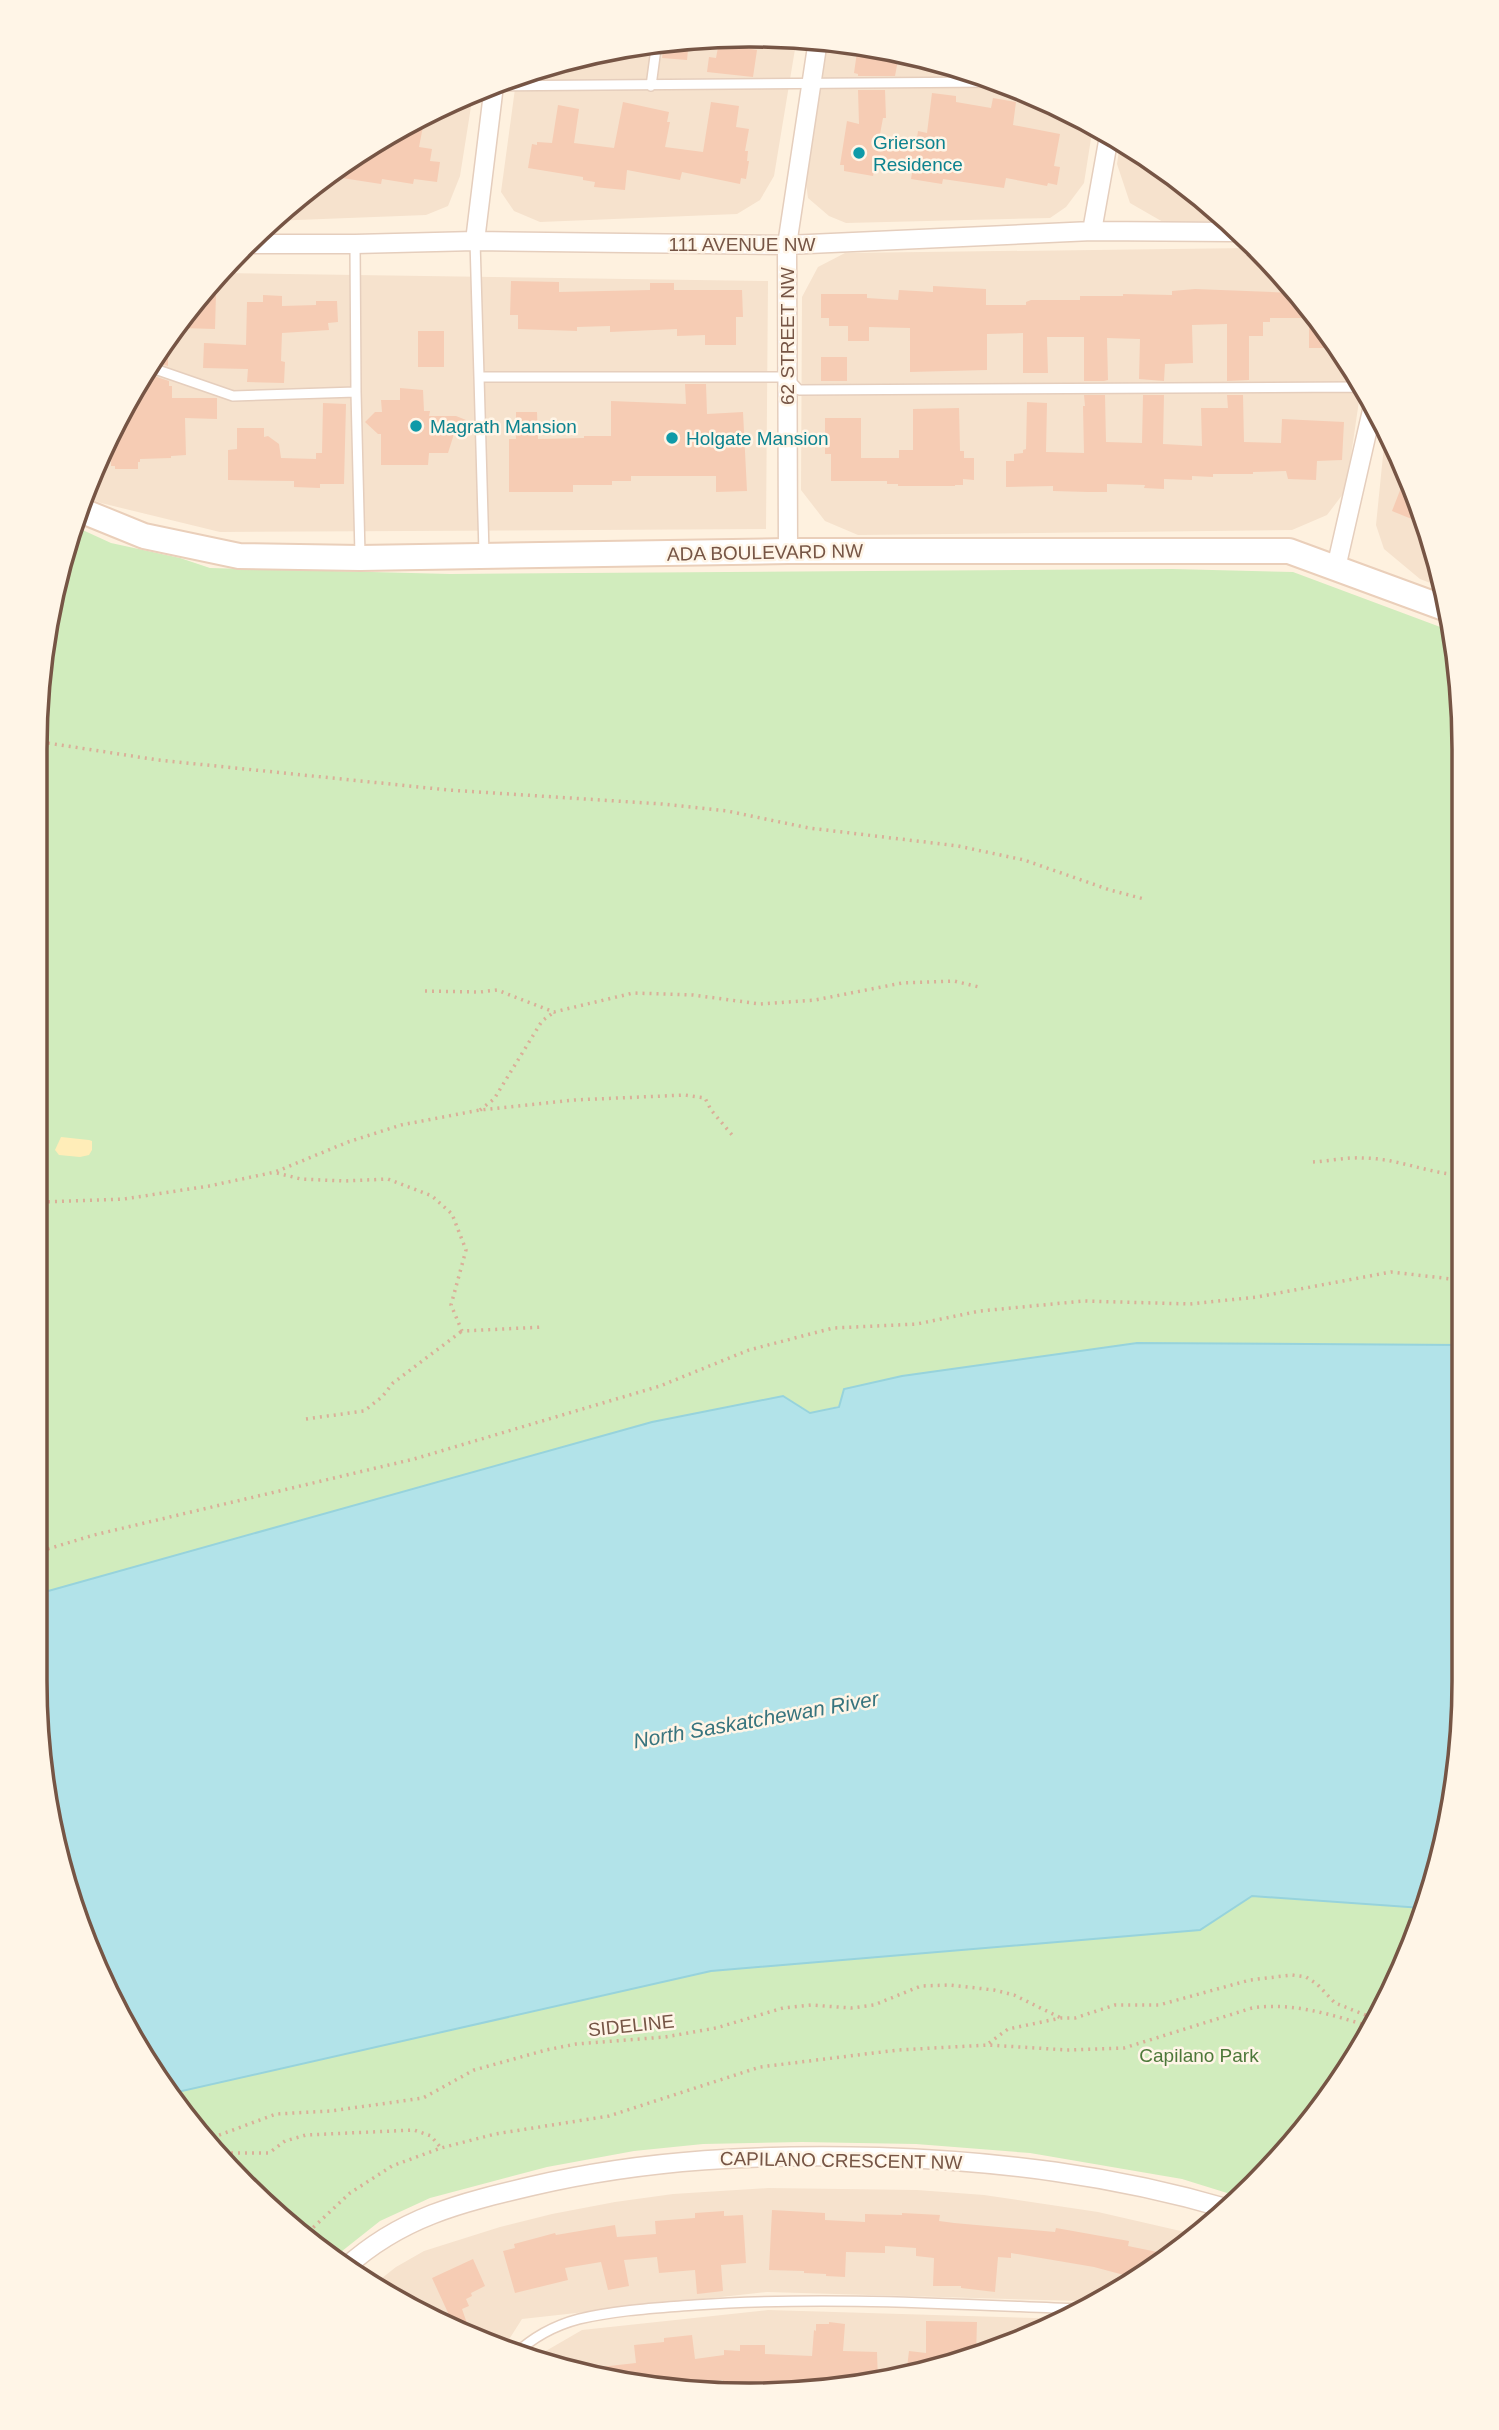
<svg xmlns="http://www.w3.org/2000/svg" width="1499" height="2430" font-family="Arial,sans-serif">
  <rect width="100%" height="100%" fill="#fef1df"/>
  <path fill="#f6e2cd" d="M797 37 774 176 760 200 737 214 540 222 514 211 501 192 517 74 657 41Z
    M827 42 935 59 1066 109 1093 126 1084 183 1066 207 1050 218 846 223 829 216 808 198 806 183Z
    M473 94 460 176 448 206 426 215 271 221 279 212 393 131Z
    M1120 143 1185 183 1222 221 1163 222 1130 203 1117 164Z
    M1250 248 1316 314 1361 387 1346 490 1327 515 1292 530 858 535 825 521 801 490 802 297 818 267 845 253Z
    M222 273 768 281 766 529 220 532 101 503 84 496 90 476 183 314Z
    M1386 426 1440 564 1443 588 1420 579 1384 549 1376 525Z
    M768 2188 917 2190 984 2195 1098 2212 1198 2235 1147 2274 1091 2307 1079 2301 767 2292 522 2319 503 2349 393 2299 372 2286 396 2267 424 2251 500 2227 552 2214 615 2202 673 2194Z
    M768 2310 1069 2319 935 2371 842 2389 703 2393 532 2359 582 2330Z"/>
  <path fill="#d1ecbd" d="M76 527 111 543 180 558 210 568 450 574 1172 569 1293 572 1451 631 1462 702 1460 1345 1138 1343 901 1376 844 1389 839 1406 811 1413 784 1397 41 1594V657Z
    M1252 1896 1422 1908 1410 1954 1316 2116 1240 2197 1182 2179 1030 2153 916 2144 802 2142 703 2144 634 2151 547 2167 430 2198 380 2221 332 2259 315 2248 244 2185 169 2094 711 1971 1200 1930Z"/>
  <path fill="#ffedb8" d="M61 1137 89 1140 92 1141V1150L89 1155 80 1157 59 1155 55 1150Z"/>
  <path fill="#b2e3e9" stroke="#97d3dc" stroke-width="2" d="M1137 1343 1460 1345 1458 1773 1422 1908 1252 1896 1200 1930 711 1971 169 2094 156 2078 73 1910 41 1774V1593L652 1422 783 1396 810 1413 839 1407 844 1389 902 1376Z"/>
  <path fill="#f6ccb4" d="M753 38 751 49 757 50 753 77 707 72 709 57 716 58 719 42H721V39Z
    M689 40 687 60 662 58 664 41Z
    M650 43 648 56 617 53V50Z
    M857 52 898 60 895 76H858V74L854 73Z
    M858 90H885L886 118H883L878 145 915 151 918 131 927 133 932 93 956 96V102L991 108 993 98 1016 102 1013 125 1060 134 1054 166 1060 167 1057 185 1048 183 1047 186 1006 178 1004 188 943 179 942 184 911 179 913 167 876 161 873 176 844 171V165H840L847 121 859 124Z
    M623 102 669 112 667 122H670L665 147 703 152 711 102 739 106 736 127 749 129 745 151H748L747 161H749L746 179 741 178 740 184 682 172 680 180 627 170 625 190 594 187 595 182 583 180V177L528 168 532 144 537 145V142L552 143 558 105 579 109 574 143 614 148Z
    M425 116 419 147 432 149 430 161 440 162 437 182 414 179 413 184 382 179 381 184 329 176 380 140 393 142 395 129Z
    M511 281 559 282V292L650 290V283H674V290H742L743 317H736V345H705V335L677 336V329L610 332V326L577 327V331L518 329V315H510Z
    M933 286 986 289V305H1026V302L1031 300H1080V296H1123V294L1172 295V291L1195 289 1294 293 1316 314 1329 335V348H1309V318H1270V322H1263V336H1249V380L1227 381V324L1192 325 1193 363 1165 364 1164 381 1139 379 1140 339 1107 338 1108 380 1104 381H1084V337H1047L1048 373H1023V333L987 334V370L910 372V328L869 327V341H848V326H829V318H821V294H867V298L898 300 899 290 933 292Z
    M202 293 216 294 215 329 181 328 183 314Z
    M263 295 282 296V306L316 305V301H337L338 322 328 323 329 330 282 333 281 361 285 362 284 383 247 382 248 369 203 368 204 343 246 345 247 302H263Z
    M418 331H444V367H418Z
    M168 340V366L155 362Z
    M821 357H847V381H821Z
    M148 374 169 381V386H172V398H217V419L185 418 186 455 171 456V458L140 459V462H138V469H115V466H111L112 437Z
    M685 384H706L707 414 743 412 747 491 716 492V476H631V481H612V485H573V492H509V439H516V412H537L538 439 584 438V436H611V401L686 404Z
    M400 388 423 390 424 411H430L429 416H456L466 420 461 429 454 434 448 453H429L428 465H381V434H378L365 422 375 412H382L381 400H400Z
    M1084 395H1105L1106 442 1142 443 1143 395H1164L1163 444 1202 446 1201 408H1228L1227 395H1243L1244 442 1281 443 1282 419 1344 422 1342 460 1317 461 1316 480 1288 479 1286 471 1253 472V474H1213V477L1192 476V480L1164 479V489L1144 488 1145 485 1107 484V492H1088L1053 491V486L1006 487V461H1014V454L1023 453V450L1026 449 1027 402 1047 403 1046 452 1084 453 1083 406H1085Z
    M323 403 346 404 344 484H320V488L294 487V481L228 480V450L237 449V428H264V437L268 436 279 444 281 458 316 459V453H322Z
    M959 408 960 451H964V458H974V480L963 479V485H955V486H898V484H887V481H831V454H825V418H861V458H899V450H913V409Z
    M1406 475 1417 504 1424 524 1392 511Z
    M772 2210 825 2213V2220L865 2222V2214L902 2215V2213L940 2215 939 2221 954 2223 1055 2232 1056 2228 1129 2241 1128 2246 1172 2255 1139 2279 1094 2267 1011 2253V2258L998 2257 995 2292 961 2288V2286H933L934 2258 916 2256V2248L885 2246V2253L846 2252 845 2277 826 2276V2274L804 2273V2271L769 2270Z
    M724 2211V2216L743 2215 746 2263 721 2265 723 2291 697 2294 695 2270 659 2273 657 2257 624 2260 629 2286 608 2290 601 2262 565 2268 568 2280 515 2293 503 2251 515 2248 514 2244 555 2233 556 2235 615 2225 617 2237 656 2234 655 2221 695 2218V2213Z
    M473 2259 485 2286 471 2293 472 2296 466 2299 469 2306 462 2309 471 2335 455 2328 432 2278Z
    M926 2321 977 2322 976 2355 935 2371 906 2376 909 2351 926 2353Z
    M829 2322 845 2324 843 2351 877 2352 878 2382 848 2388 723 2382V2380L688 2384V2380L654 2384 591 2371V2368L636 2363 634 2345 664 2342V2338L692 2335 695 2359 724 2355V2350L740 2351V2345H765V2354L812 2356 814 2330 816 2331V2324H829Z"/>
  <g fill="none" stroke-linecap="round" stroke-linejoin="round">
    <g stroke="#e5cebd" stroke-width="12">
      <path id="lane" d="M492 86 994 82
        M651 86 657 41
        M475 241 479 377H787L799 390 1355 387 1365 393
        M152 368 233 396 356 392 355 244
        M479 377 484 553
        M356 392 360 555
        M514 2355C532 2338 556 2325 579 2319 616 2310 657 2308 695 2305 823 2296 950 2304 1078 2309L1083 2311"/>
    </g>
    <g stroke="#e5cebd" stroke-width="21">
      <path id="street" d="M1092 231 1109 136
        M475 241 494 85
        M249 244H355L475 241 787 245 1092 231 1234 232
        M788 551 787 245 818 40
        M1336 568 1373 406
        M345 2268C401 2217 460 2203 532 2186 647 2159 761 2154 879 2157 999 2161 1113 2175 1229 2209"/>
    </g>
    <g stroke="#eacfba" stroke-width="28">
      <path id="secondary" d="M80 510 144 536 239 556 360 558 788 551H1289L1447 609"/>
    </g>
    <path stroke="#daaf98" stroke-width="3.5" stroke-dasharray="2 5" stroke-linecap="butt" d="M41 742 158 760 448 790 662 804 727 811 809 828 958 846 1024 860 1110 890 1144 899
      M425 991 480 992 497 990 554 1012 633 993 693 995 760 1004 815 1000 902 983 954 981 979 987
      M480 1110 494 1099 542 1021 554 1012
      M1313 1162C1329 1161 1347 1157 1363 1158 1396 1158 1427 1173 1460 1175
      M277 1173 301 1179 344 1181 388 1179 432 1196 452 1214 466 1250 451 1305 462 1331 544 1327
      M41 1202 124 1199 209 1186 275 1172 348 1142 401 1125 480 1110 574 1100 685 1095 705 1098 711 1110 733 1136
      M306 1419 364 1411 382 1397 393 1383 462 1331
      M41 1551 94 1535 414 1459 660 1386 749 1350 833 1328 917 1324 980 1311 1084 1301 1190 1304 1257 1297 1391 1272 1460 1280
      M989 2043 1008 2029 1061 2018H1075L1115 2005H1159L1250 1980 1292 1975 1306 1977 1317 1984 1335 2003 1373 2018
      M206 2140 276 2114 331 2111 423 2098 474 2070 546 2050 576 2044 665 2037 716 2028 783 2008 811 2005 851 2008 874 2005 921 1986 949 1985 994 1990 1014 1995 1061 2018
      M217 2153H269L285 2141 306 2135 414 2130 431 2136 441 2148
      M303 2237 350 2193 392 2166 441 2148 495 2134 609 2116 760 2067 898 2050 988 2045 1067 2050 1124 2048 1252 2008C1291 2002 1330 2014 1368 2026"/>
    <use href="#lane" stroke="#fff" stroke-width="9"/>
    <use href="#street" stroke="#fff" stroke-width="18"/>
    <use href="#secondary" stroke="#fff" stroke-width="24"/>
  </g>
  <g fill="#0f9aa8" stroke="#fff5e7" stroke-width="2.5">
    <circle cx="859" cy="153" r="7"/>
    <circle cx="416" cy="426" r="7"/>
    <circle cx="672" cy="438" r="7"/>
  </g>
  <g text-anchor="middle" stroke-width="5" stroke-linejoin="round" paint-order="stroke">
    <g font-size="19" fill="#0d838f" stroke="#fff5e7" text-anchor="start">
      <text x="873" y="149">Grierson<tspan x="873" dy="22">Residence</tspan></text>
      <text x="430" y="433">Magrath Mansion</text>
      <text x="686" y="445">Holgate Mansion</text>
    </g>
    <g font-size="19" fill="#765545" stroke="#fff5e7">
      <text x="742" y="251">111 AVENUE NW</text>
      <text transform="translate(787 336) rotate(-90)" y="7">62 STREET NW</text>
      <text transform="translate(765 552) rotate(-1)" y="7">ADA BOULEVARD NW</text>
      <text transform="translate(631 2025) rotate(-6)" y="7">SIDELINE</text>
      <text transform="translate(841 2160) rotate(1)" y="7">CAPILANO CRESCENT NW</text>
    </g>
    <g font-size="19" fill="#4d7839" stroke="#fff5e7">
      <text x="1199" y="2062">Capilano Park</text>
    </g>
    <g font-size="21" font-style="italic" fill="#37747e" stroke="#fff5e7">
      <text transform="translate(756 1720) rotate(-10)" y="7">North Saskatchewan River</text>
    </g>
  </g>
  <path d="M0 0H1499V2430H0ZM749 47H750A702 702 0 0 1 1452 749V1681A702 702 0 0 1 750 2383H749A702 702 0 0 1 47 1681V749A702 702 0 0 1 749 47Z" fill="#fff5e7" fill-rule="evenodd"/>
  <path fill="none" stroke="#765545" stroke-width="3.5" d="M749 47H750A702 702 0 0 1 1452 749V1681A702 702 0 0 1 750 2383H749A702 702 0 0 1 47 1681V749A702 702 0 0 1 749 47Z"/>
</svg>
